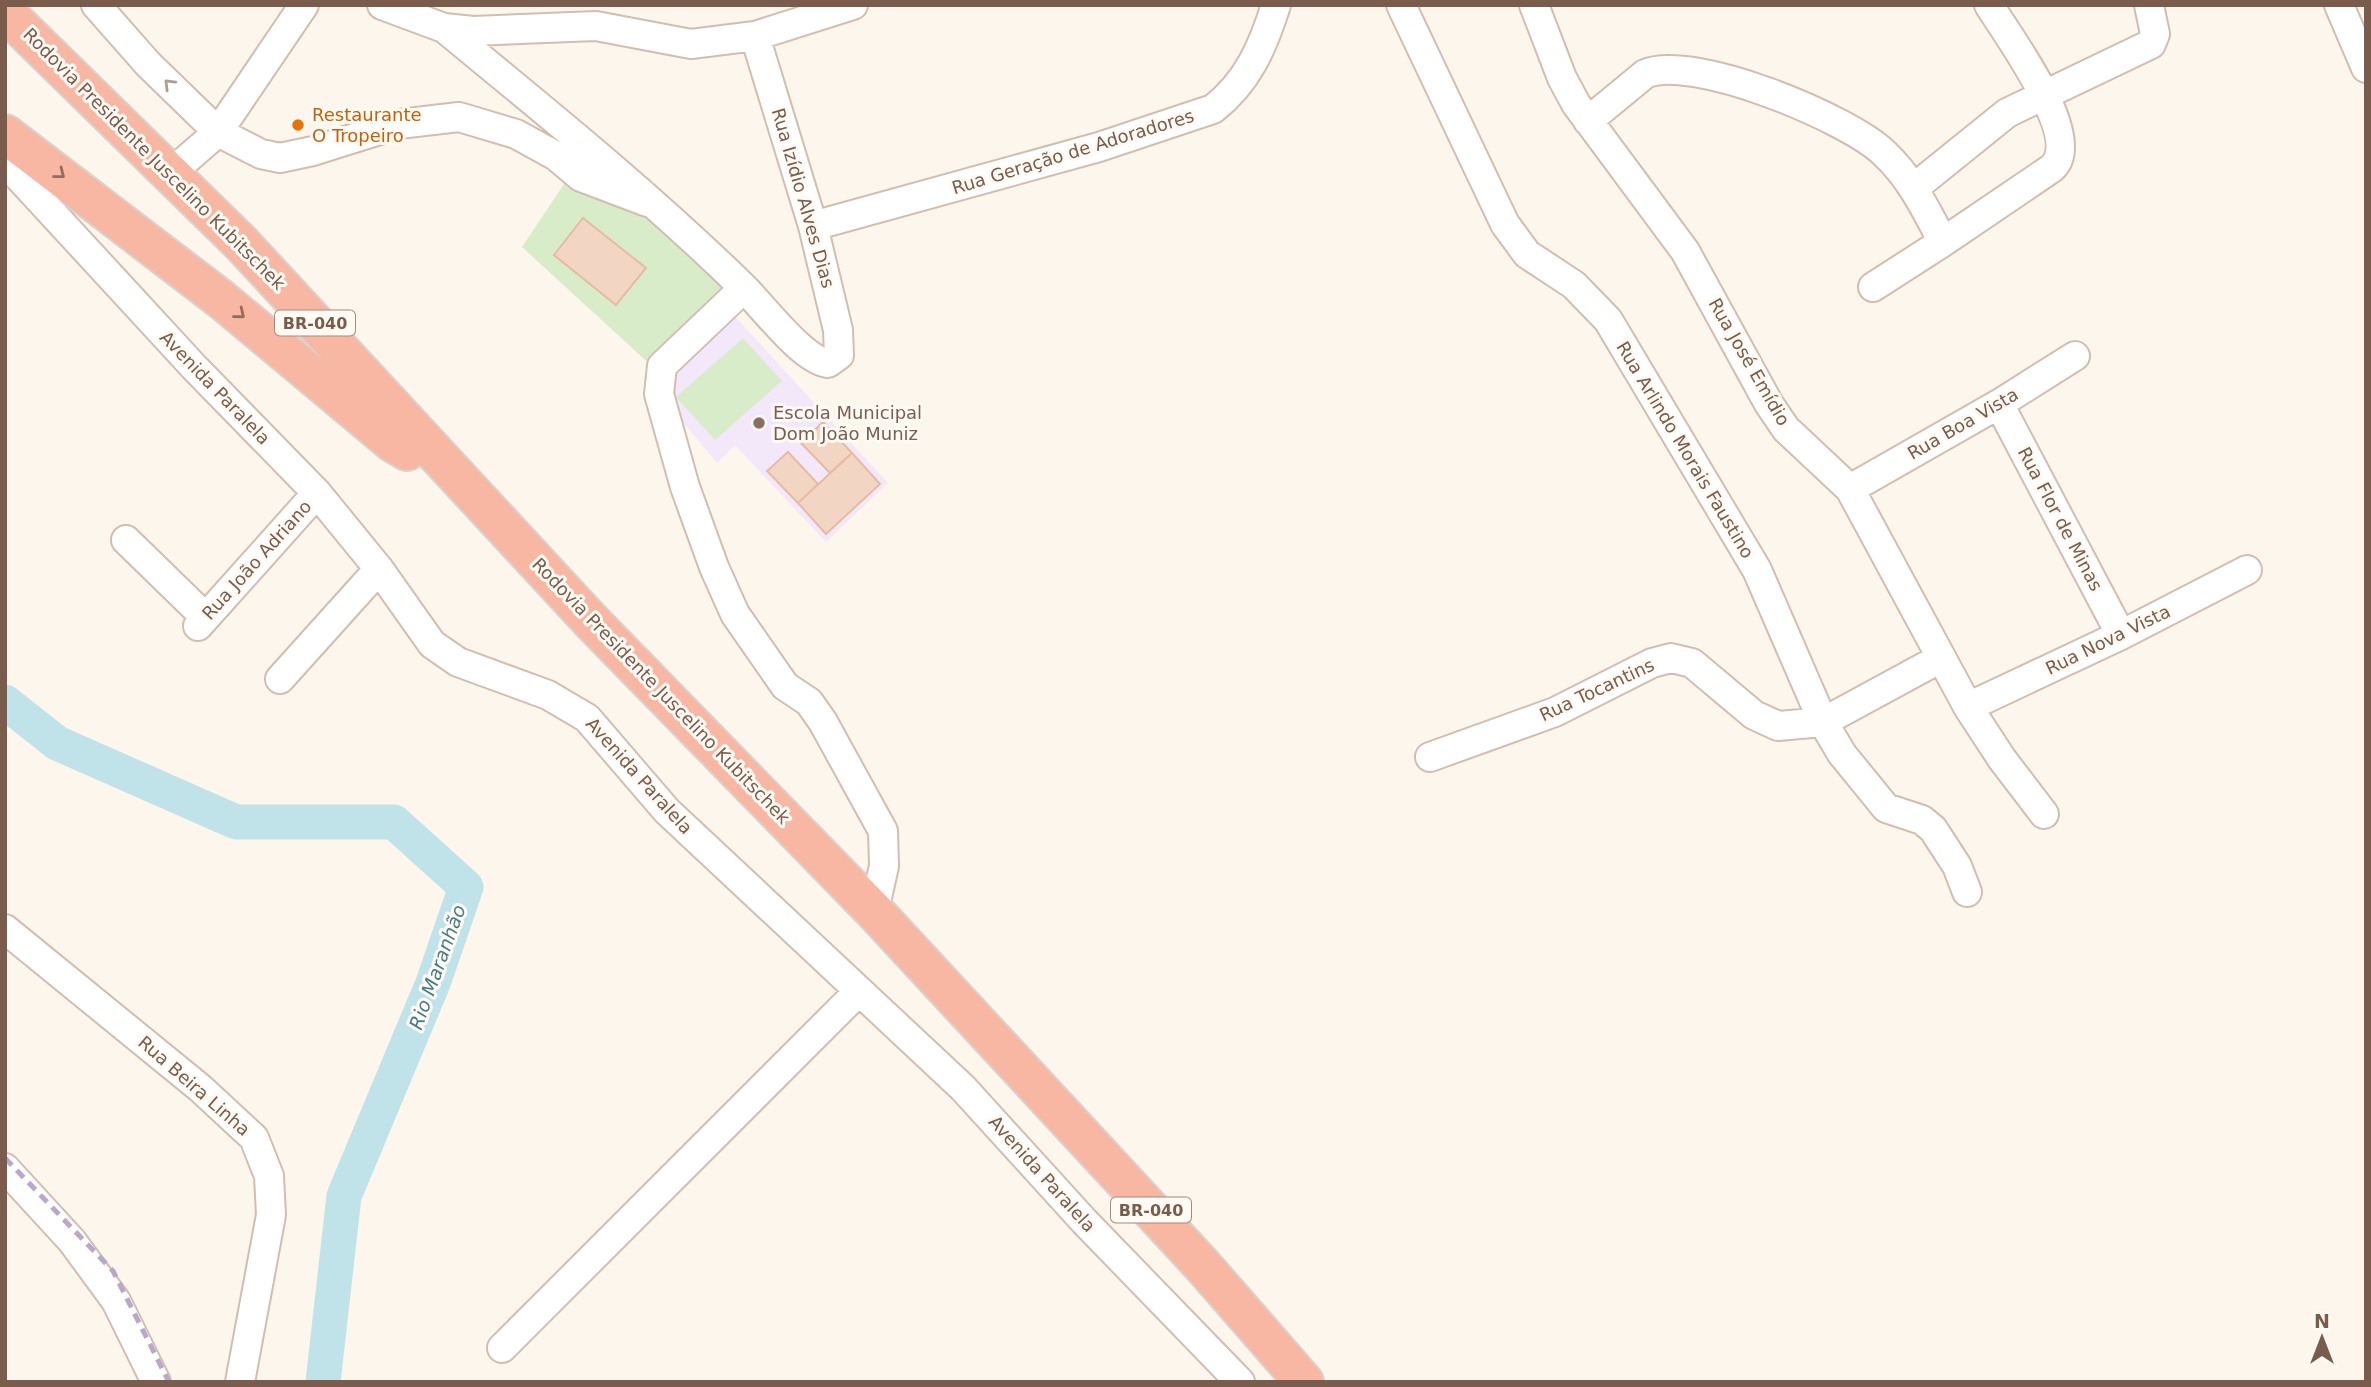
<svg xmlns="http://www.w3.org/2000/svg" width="2371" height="1387" font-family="'DejaVu Sans',sans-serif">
  <rect width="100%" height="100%" fill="#fdf6ec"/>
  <path fill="#f3e8fa" d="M729 310 888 483 826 542 735 445 717 463 666 402 664 370Z"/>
  <path fill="#d8ecc9" d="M582 157 731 296 654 368 522 247Z
    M743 338 782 381 715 440 676 397Z"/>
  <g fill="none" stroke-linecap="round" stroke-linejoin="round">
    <path stroke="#bfe3e8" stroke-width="35" d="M5 702 57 743 236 822H394L466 887 433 983 344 1196 323 1382"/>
  </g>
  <path fill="#f3d5c3" stroke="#e6bba3" stroke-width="2" d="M583 218 646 268 616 305 554 255Z
    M823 422 852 453 830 473 801 443Z
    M788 452 818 484 798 503 767 471Z
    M852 453 880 484 826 534 798 503Z"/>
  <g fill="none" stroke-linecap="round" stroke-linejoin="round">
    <g stroke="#d1beb0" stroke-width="32">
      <path id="minor" d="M96 5 148 64 218 132 261 154 280 158 313 151 399 124 459 117 516 134 556 156 581 177 647 202
        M382 5 444 28 473 31 596 26 691 44 755 36 853 5
        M1401 5 1505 224 1527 254 1574 285 1608 320 1757 570 1823 722 1842 754 1886 808 1922 820 1933 829 1957 866 1967 892
        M1534 5 1562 78 1576 104 1685 251 1769 404 1786 429 1850 489 1968 707 2002 759 2044 814
        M2339 5 2366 68
        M444 28C546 112 648 194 742 286 762 305 802 360 828 363L839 355 838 330 813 226 755 36
        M1588 121 1645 74C1691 53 1848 118 1884 153 1911 178 1926 210 1943 242L1873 287
        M5 162 194 367 317 493 379 569 432 644 458 662 548 695 587 718 667 811 963 1088 1084 1221 1240 1382
        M172 172 218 132 304 5
        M1914 188 2007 113 2151 44 2155 34 2149 5
        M813 226 1099 147 1213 109C1248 82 1263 46 1276 5
        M1943 242 2052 168C2085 138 2008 36 1989 5
        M744 288 662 366 659 394 685 487 714 567 735 614 785 686 809 702 823 722 883 831 884 866 874 911
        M1999 404 2121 635
        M1850 489 1999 404 2075 356
        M126 540 205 617
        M198 626 317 493
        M280 679 379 569
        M1968 707 2121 635 2247 570
        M1430 757 1555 712 1652 663 1671 658 1692 663 1754 715 1778 726 1823 722 1941 658
        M5 929 200 1088 254 1138 269 1176 271 1215 240 1382
        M5 1168 72 1241 116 1301 156 1382
        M502 1348 859 991"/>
    </g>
    <g stroke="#dad1cd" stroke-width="42">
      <path id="highway" d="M5 12 241 243 590 620 874 911 1202 1265 1304 1382
        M5 134 222 300 392 442 407 451"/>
    </g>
    <use href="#minor" stroke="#fff" stroke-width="28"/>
    <use href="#highway" stroke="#f7b7a3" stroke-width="38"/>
    <path stroke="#b9a8c9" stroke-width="5" stroke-dasharray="10 7" stroke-linecap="butt" d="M5 1158 113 1271 169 1382"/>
  </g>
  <defs><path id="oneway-chevron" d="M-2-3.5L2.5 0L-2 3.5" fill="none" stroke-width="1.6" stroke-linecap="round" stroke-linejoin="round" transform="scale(1.75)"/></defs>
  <use stroke="#af9d94" href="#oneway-chevron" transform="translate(169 84) rotate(-135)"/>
  <g stroke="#936e5e">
    <use href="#oneway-chevron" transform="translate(60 174) rotate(38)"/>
    <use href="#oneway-chevron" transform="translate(240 314) rotate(39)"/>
  </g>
  <circle fill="#e8710a" stroke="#fffaf3" stroke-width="2.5" cx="298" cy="125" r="7"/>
  <circle fill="#8d6e63" stroke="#fffaf3" stroke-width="2.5" cx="759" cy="423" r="7"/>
  <g text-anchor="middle" stroke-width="6" stroke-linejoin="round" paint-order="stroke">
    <g fill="#fffaf3" stroke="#a28b7f" stroke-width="2">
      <rect x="275" y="310.5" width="80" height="25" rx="5"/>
      <rect x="1111" y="1197.5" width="80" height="25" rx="5"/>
    </g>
    <g font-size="16" font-weight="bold" fill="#7a5c4d">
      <text x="315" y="329">BR-040</text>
      <text x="1151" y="1216">BR-040</text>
    </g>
    <g font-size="18" fill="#c56008" stroke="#fffaf3" text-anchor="start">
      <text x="312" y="121">Restaurante<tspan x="312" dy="21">O Tropeiro</tspan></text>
    </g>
    <g font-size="18" fill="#7a5c4d" stroke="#fffaf3">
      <text transform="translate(1073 152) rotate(-17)" y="6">Rua Geração de Adoradores</text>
      <text transform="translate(154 159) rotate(45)" y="6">Rodovia Presidente Juscelino Kubitschek</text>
      <text transform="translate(803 198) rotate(74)" y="6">Rua Izídio Alves Dias</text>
      <text transform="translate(1749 362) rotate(60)" y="6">Rua José Emídio</text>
      <text transform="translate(215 388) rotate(46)" y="6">Avenida Paralela</text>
      <text transform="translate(1963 424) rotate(-30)" y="6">Rua Boa Vista</text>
      <text transform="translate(1685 450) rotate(59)" y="6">Rua Arlindo Morais Faustino</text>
      <text transform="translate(2060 519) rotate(62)" y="6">Rua Flor de Minas</text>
      <text transform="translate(257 560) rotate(-48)" y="6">Rua João Adriano</text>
      <text transform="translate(2108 640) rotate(-26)" y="6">Rua Nova Vista</text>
      <text transform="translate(1597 690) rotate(-25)" y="6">Rua Tocantins</text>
      <text transform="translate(661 691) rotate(46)" y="6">Rodovia Presidente Juscelino Kubitschek</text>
      <text transform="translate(639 776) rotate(48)" y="6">Avenida Paralela</text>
      <text transform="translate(194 1086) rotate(41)" y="6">Rua Beira Linha</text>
      <text transform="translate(1042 1174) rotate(48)" y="6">Avenida Paralela</text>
    </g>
    <g font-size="18" fill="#785e54" stroke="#fffaf3" text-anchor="start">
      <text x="773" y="419">Escola Municipal<tspan x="773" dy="21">Dom João Muniz</tspan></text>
    </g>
    <g font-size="19" font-style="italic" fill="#437c86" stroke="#fffaf3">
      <text transform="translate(437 967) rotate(-70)" y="7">Rio Maranhão</text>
    </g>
  </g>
  <rect width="2371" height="1387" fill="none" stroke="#7a5c4d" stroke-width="14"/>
  <g transform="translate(2322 1338)" stroke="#fffaf3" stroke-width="5" paint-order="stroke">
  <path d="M0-5L12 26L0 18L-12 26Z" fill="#7a5c4d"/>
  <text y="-10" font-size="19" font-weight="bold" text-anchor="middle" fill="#7a5c4d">N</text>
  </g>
</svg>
